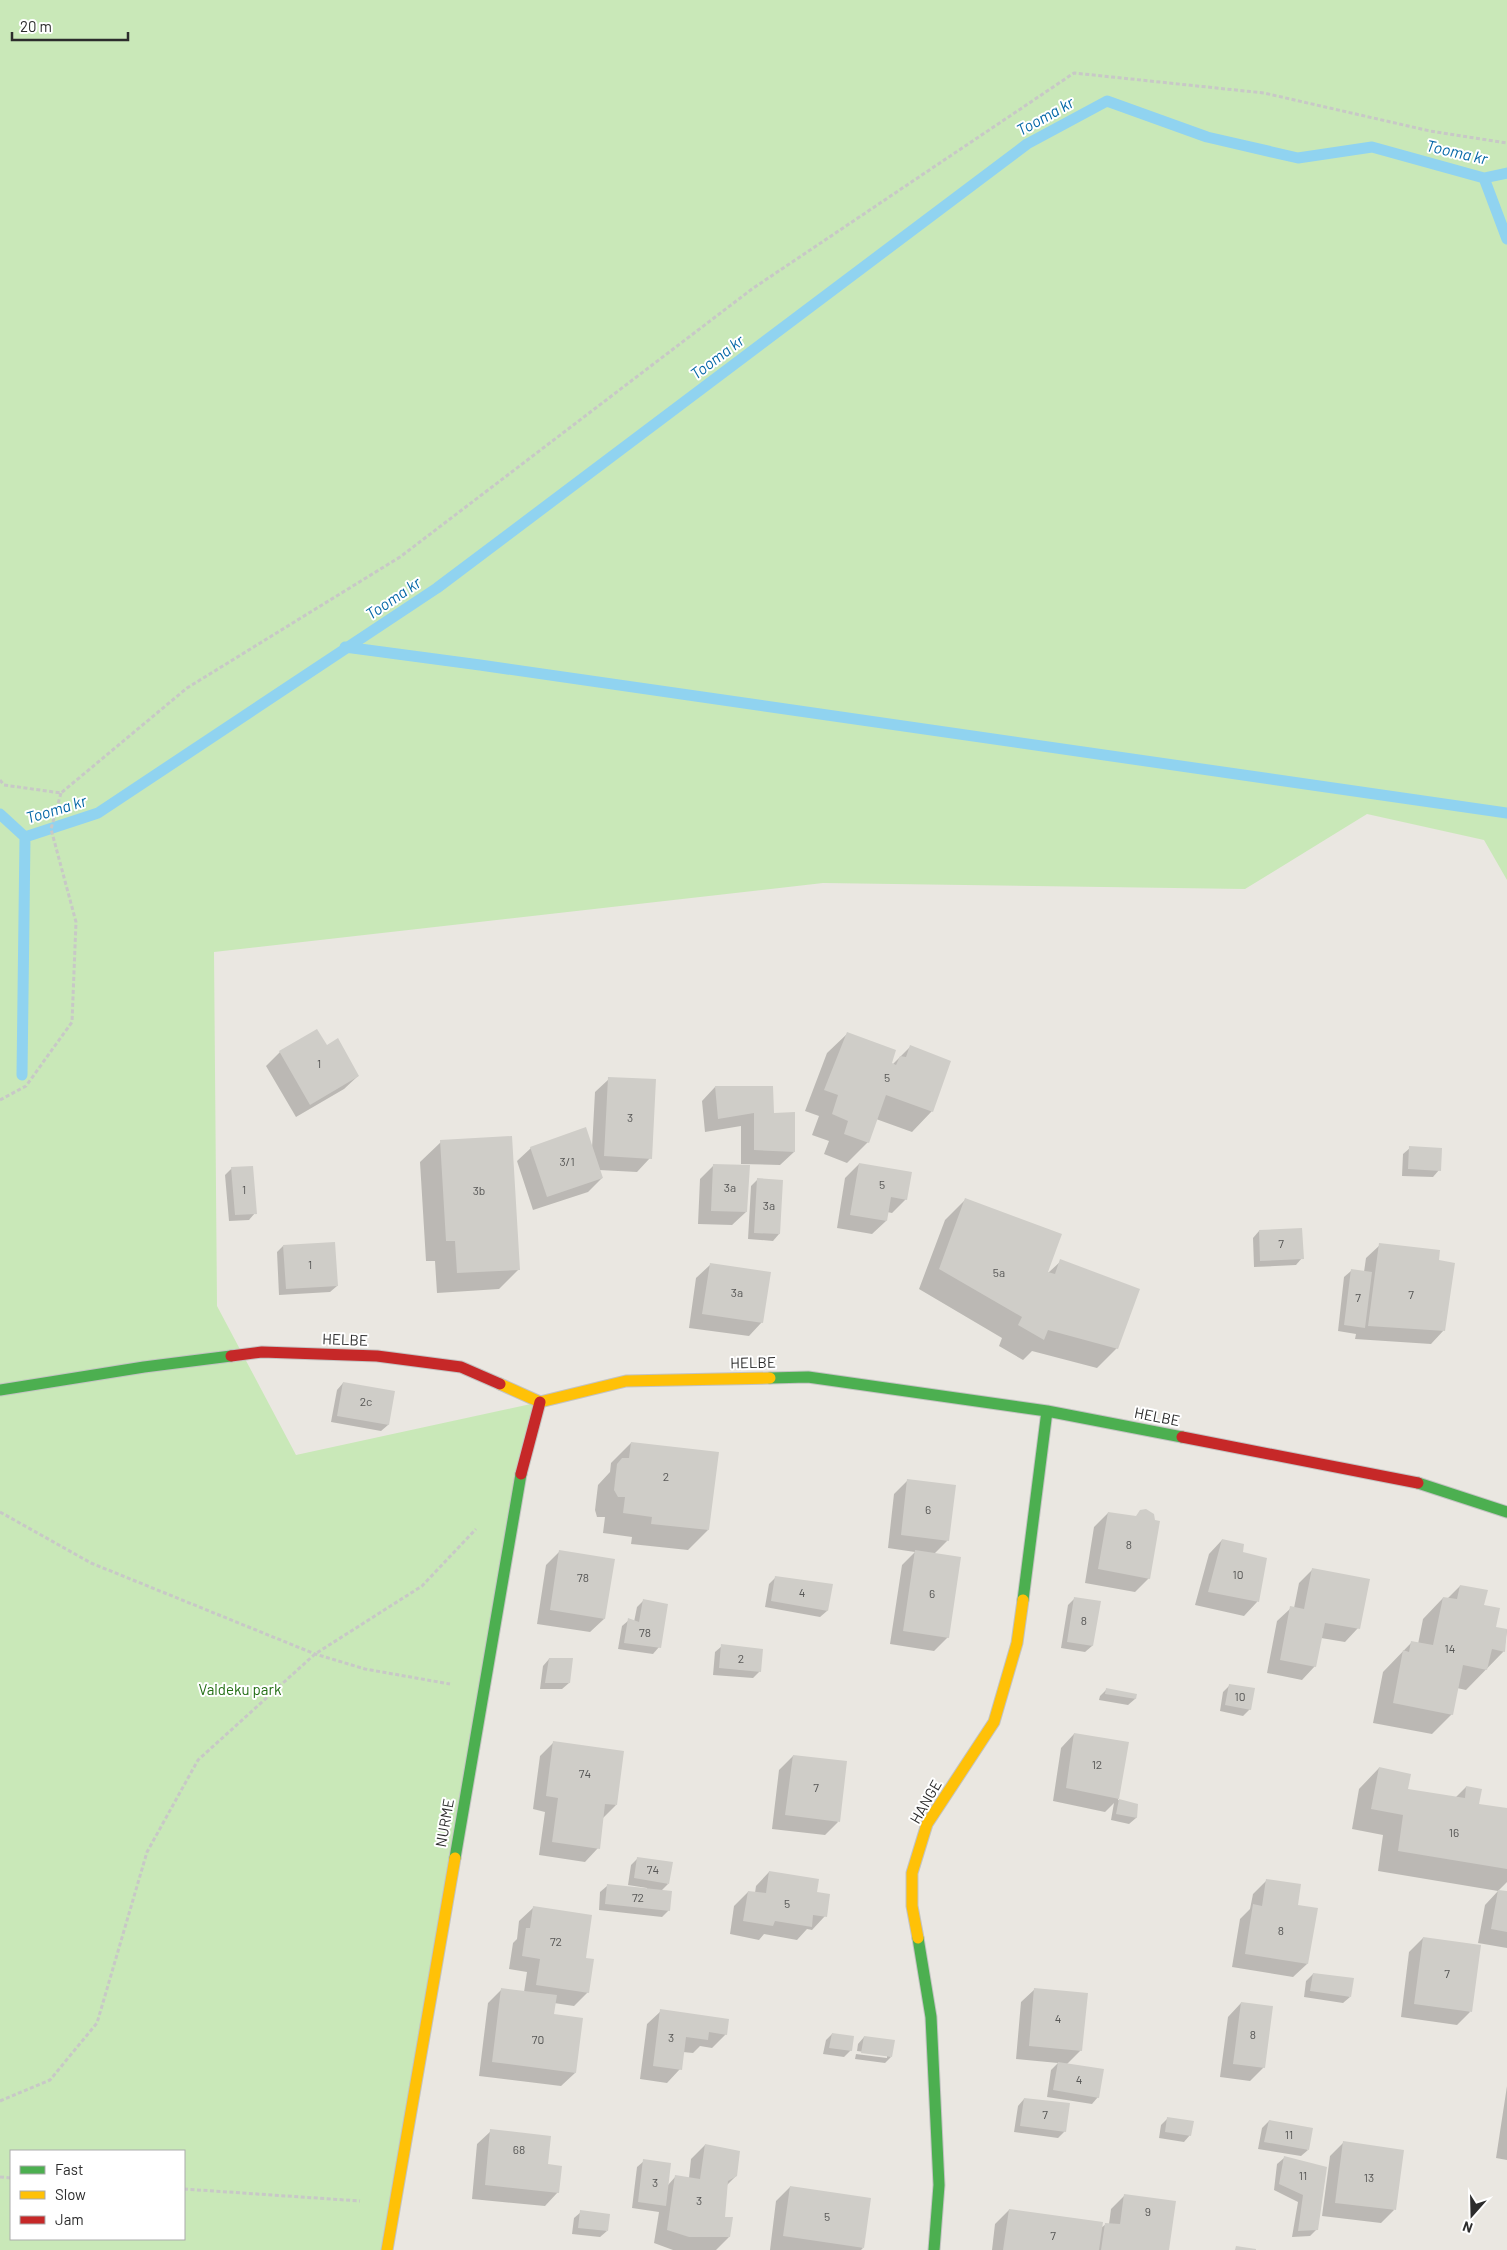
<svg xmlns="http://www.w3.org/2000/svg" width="1507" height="2250" font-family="Barlow,sans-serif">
  <rect width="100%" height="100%" fill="#eae7e1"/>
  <path fill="#c9e8b8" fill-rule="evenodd" d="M0 0H1507V880L1484 840 1367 814 1245 889 823 883 214 952 217 1306 296 1455 540 1402 387 2250H0ZM11 2151H184V2239H11Z"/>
  <path fill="#0003" d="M848 1033 892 1065 910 1047 932 1111 912 1132 876 1119 868 1142 847 1163 824 1154 829 1141 812 1135 819 1116 805 1111 827 1053Z
    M326 1047 358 1076 344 1089 296 1117 266 1066 280 1052Z
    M609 1079 650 1158 637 1172 599 1170 602 1178 588 1192 533 1210 517 1161 531 1148H592L595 1092Z
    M715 1087 773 1114 794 1152 780 1165 741 1164V1126L705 1132 702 1101Z
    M441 1142 519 1269 499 1289 437 1293 435 1261H426L420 1162Z
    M1410 1148 1439 1170 1433 1177 1402 1176 1403 1154Z
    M859 1164 906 1199 892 1213 887 1212 886 1221 872 1234 837 1228 845 1178Z
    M713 1166 746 1212 732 1225 698 1224 700 1179Z
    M232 1168 255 1213 249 1220 229 1221 225 1175Z
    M758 1179 779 1234 773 1241 748 1239 751 1186Z
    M965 1200 1046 1273H1048L1061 1261 1117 1348 1097 1368 1032 1351 1023 1360 999 1346 1002 1338 919 1289 945 1220Z
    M1259 1231 1302 1258 1296 1265 1254 1267 1253 1238Z
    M1380 1245 1438 1261 1444 1330 1431 1344 1355 1339 1356 1334 1338 1331 1344 1277 1351 1271 1364 1272 1366 1258Z
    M283 1246 337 1286 330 1292 279 1295 277 1252Z
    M710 1265 762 1322 749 1336 689 1328 696 1278Z
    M343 1383 394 1392 388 1425 381 1431 331 1422 337 1390Z
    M631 1443 708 1530 688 1550 631 1544 632 1537 603 1533 605 1517H597L595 1510 598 1485 610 1472 611 1463Z
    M908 1480 948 1540 934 1554 948 1637 934 1651 890 1644 902 1565 915 1552 888 1548 894 1494Z
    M1108 1513 1149 1578 1135 1592 1085 1583 1094 1527Z
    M1222 1540 1242 1553 1266 1559 1257 1602 1244 1616 1195 1605 1209 1554Z
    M560 1551 604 1619 590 1632 537 1624 546 1565Z
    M1313 1569 1358 1628 1345 1642 1321 1638 1315 1666 1302 1680 1267 1673 1277 1621 1291 1608H1294L1299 1583Z
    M775 1578 831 1585 827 1611 820 1617 765 1607 769 1584Z
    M1460 1586 1483 1606 1494 1628 1507 1630 1504 1651 1466 1690 1457 1688 1452 1714 1432 1734 1373 1723 1383 1672 1411 1643 1418 1644 1423 1619 1443 1598 1447 1599Z
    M1075 1598 1099 1602 1092 1646 1085 1652 1061 1648 1068 1605Z
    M643 1601 659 1647 653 1654 618 1649 622 1626 629 1620 634 1622 637 1607Z
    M722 1646 760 1671 753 1678 713 1675 715 1652Z
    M549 1659 569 1683 562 1689H540L543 1666Z
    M1230 1685 1250 1709 1243 1716 1220 1711 1223 1692Z
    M1106 1690 1136 1695 1135 1699 1128 1705 1099 1700 1100 1696Z
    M1074 1734 1128 1743 1118 1800 1137 1805 1136 1818 1129 1824 1111 1820 1114 1803 1105 1812 1053 1801 1061 1748Z
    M553 1743 616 1805 602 1819 598 1848 585 1862 539 1855 545 1812 533 1809 540 1756Z
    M793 1756 838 1822 825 1835 772 1829 779 1770Z
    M1379 1768 1406 1790 1455 1798 1466 1787 1478 1805 1507 1809V1882L1498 1891 1507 1893V1948L1478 1943 1485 1905 1498 1891 1378 1871 1383 1835 1352 1829 1359 1789Z
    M638 1858 668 1884 660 1892 669 1910 662 1917 599 1910 600 1892 607 1886 647 1890V1888L628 1885 631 1865Z
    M769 1872 815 1893 825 1916 812 1930 807 1929 797 1940 764 1934 759 1940 730 1934 734 1906 748 1892 755 1893 756 1886Z
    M1267 1880 1296 1906 1307 1964 1293 1977 1232 1967 1240 1919 1250 1909 1253 1894Z
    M533 1908 584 1959 588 1992 574 2006 554 2003 553 2016 575 2073 561 2086 479 2076 488 2003 502 1989 524 1992 527 1972 509 1969 513 1943 517 1939 519 1921Z
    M1423 1938 1470 2012 1457 2025 1401 2017 1409 1952Z
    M1313 1974 1350 1997 1343 2003 1304 1997 1306 1981Z
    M1035 1989 1081 2050 1067 2064 1098 2097 1092 2104 1047 2097 1051 2070 1058 2063 1016 2059 1021 2002Z
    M1241 2003 1264 2067 1250 2081 1220 2077 1228 2017Z
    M661 2011 726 2034 712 2048 700 2046 693 2053 683 2052 680 2069 667 2083 640 2079 647 2024Z
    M832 2034 851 2050 844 2057 823 2054 826 2040Z
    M864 2037 891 2057 885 2063 855 2059 856 2054 887 2058V2055L857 2051 858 2044Z
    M1507 2086V2160L1496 2158Z
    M1024 2099 1065 2131 1058 2138 1014 2132 1018 2106Z
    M1168 2118 1190 2135 1184 2142 1159 2138 1161 2125Z
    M1269 2121 1308 2150 1301 2156 1258 2149 1262 2128Z
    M491 2131 547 2165 558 2192 545 2206 472 2199 477 2144Z
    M1344 2142 1394 2210 1381 2223 1322 2216 1330 2156Z
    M705 2145 736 2176 727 2185 724 2218 729 2237 716 2250H673L654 2243 659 2212 632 2208 637 2167 644 2161 668 2185 676 2176 689 2178 691 2159Z
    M1284 2158 1325 2168 1317 2229 1310 2236 1292 2237 1298 2202 1274 2190 1277 2164Z
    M790 2187 863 2248 861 2250H770L776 2201Z
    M1125 2195 1167 2250H992L995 2224 1009 2210 1101 2228 1106 2224H1109L1111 2209Z
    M581 2212 607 2231 600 2237 572 2234 574 2218Z"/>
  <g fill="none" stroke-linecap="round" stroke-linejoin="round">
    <path stroke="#90d3f0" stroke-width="11" d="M1484 178 1507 239
      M345 647 480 665 1507 813
      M0 814 25 837 98 813 437 588 1027 144 1107 101 1207 137 1298 158 1372 147 1484 178 1507 173
      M22 1075 25 837"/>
  </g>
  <path fill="#cfcdc8" d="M317 1029 327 1045 338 1038 359 1076 310 1105 279 1051Z
    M847 1032 896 1050 892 1063 896 1065 900 1056 906 1057 910 1045 951 1061 933 1112 886 1095 869 1143 844 1134 848 1121 832 1114 838 1095 824 1090Z
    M608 1077 656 1079 652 1159 604 1156Z
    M715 1086H773L774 1113 795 1112V1152L754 1150V1113L718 1119Z
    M586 1127 603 1178 547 1197 530 1147Z
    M512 1136 520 1270 457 1273 455 1241H446L440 1140Z
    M1409 1146 1442 1148 1441 1171 1408 1169Z
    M859 1163 912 1172 907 1200 891 1197 887 1221 850 1215Z
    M713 1164 750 1165 747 1212 711 1211Z
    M253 1166 257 1214 235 1215 231 1167Z
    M757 1178 783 1180 780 1234 754 1233Z
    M965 1198 1062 1234 1048 1272 1055 1274 1060 1259 1140 1289 1118 1349 1048 1330 1044 1340 1018 1325 1022 1317 939 1269Z
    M1302 1228 1304 1259 1260 1261 1259 1230Z
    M335 1242 338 1286 286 1289 283 1245Z
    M1379 1243 1440 1250 1439 1260 1455 1263 1445 1331 1368 1326Z
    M710 1263 771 1272 763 1323 702 1314Z
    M1351 1269 1372 1272 1365 1328 1344 1325Z
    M343 1382 395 1391 389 1425 337 1416Z
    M631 1442 719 1452 709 1530 651 1524 652 1517 623 1513 625 1497H618L614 1490 617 1464 622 1458H629Z
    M907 1479 956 1485 949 1541 901 1535Z
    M1146 1509 1154 1514 1155 1520 1160 1521 1150 1579 1098 1569 1108 1512 1136 1516 1140 1510Z
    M1222 1539 1244 1544 1243 1552 1267 1558 1259 1602 1208 1592Z
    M559 1550 615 1559 605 1619 550 1610Z
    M915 1550 961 1557 949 1638 903 1631Z
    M1312 1568 1370 1579 1360 1629 1325 1623 1316 1667 1280 1660 1290 1606 1304 1609Z
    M775 1576 833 1584 828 1611 771 1601Z
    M1460 1585 1488 1590 1484 1605 1500 1608 1496 1627 1507 1629 1505 1652 1492 1649 1487 1670 1463 1665 1453 1715 1393 1703 1403 1650 1409 1652 1411 1641 1433 1645 1443 1597 1457 1599Z
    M1074 1597 1101 1601 1093 1646 1067 1642Z
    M643 1599 668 1604 661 1648 624 1643 628 1618 639 1622Z
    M721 1644 763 1649 761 1672 719 1668Z
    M549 1658H573L570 1683H545Z
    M1229 1684 1255 1688 1251 1710 1225 1705Z
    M1106 1688 1137 1694 1136 1699 1105 1694Z
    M1074 1733 1129 1742 1119 1799 1066 1788Z
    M553 1741 624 1751 617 1805 605 1804 600 1849 552 1842 558 1798 546 1796Z
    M793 1755 847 1761 840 1822 785 1815Z
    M1379 1767 1411 1774 1408 1789 1465 1798 1466 1786 1482 1789 1479 1804 1507 1808V1869L1398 1851 1403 1815 1371 1809Z
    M1119 1799 1138 1804 1137 1818 1116 1814Z
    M637 1857 673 1862 669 1884 634 1878Z
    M769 1871 819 1879 817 1892 830 1894 827 1917 813 1915 812 1927 775 1921 773 1926 743 1921 748 1891 766 1893Z
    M1266 1879 1301 1884 1298 1905 1318 1908 1308 1964 1245 1954 1253 1904 1262 1906Z
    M607 1884 672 1891 670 1911 605 1904Z
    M1498 1890 1507 1891V1932L1491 1929Z
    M533 1906 592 1915 586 1958 594 1959 589 1993 536 1985 540 1959 522 1956 526 1928H530Z
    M1423 1937 1481 1945 1472 2012 1414 2004Z
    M1313 1973 1354 1978 1351 1997 1310 1991Z
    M501 1988 557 1995 554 2014 583 2018 576 2073 492 2062Z
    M1034 1988 1088 1993 1082 2051 1029 2046Z
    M1241 2002 1273 2006 1265 2068 1233 2064Z
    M660 2009 729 2019 727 2035 709 2032 708 2040 686 2037 682 2070 653 2066Z
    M832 2033 854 2036 852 2051 829 2048Z
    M864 2036 895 2040 892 2057 861 2053Z
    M1058 2062 1104 2069 1099 2098 1053 2090Z
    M1024 2098 1070 2103 1066 2132 1020 2126Z
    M1167 2117 1194 2121 1191 2136 1165 2132Z
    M1269 2120 1313 2128 1309 2150 1264 2142Z
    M490 2129 551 2136 548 2164 562 2166 559 2193 485 2185Z
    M1343 2141 1404 2150 1396 2210 1335 2203Z
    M705 2144 740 2151 737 2176 728 2181 725 2217H733L730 2237H689L667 2230 675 2175 700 2179Z
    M1284 2156 1327 2167 1318 2230 1298 2231 1303 2195 1279 2184Z
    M643 2159 671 2163 666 2206 638 2202Z
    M790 2186 871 2198 864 2248 783 2236Z
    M1124 2194 1176 2201 1169 2250H1101L1105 2223 1120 2224Z
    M1009 2209 1103 2222 1099 2250H1003Z
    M580 2210 610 2214 608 2231 578 2228Z
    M1236 2246 1256 2249V2250H1235Z"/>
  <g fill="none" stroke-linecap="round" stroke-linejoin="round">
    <g stroke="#c3c3c2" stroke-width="13">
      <path id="fast" d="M770 1378 808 1377 1047 1411 1182 1437
        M0 1390 144 1367 231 1356
        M1418 1483 1507 1512
        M1023 1600 1047 1411
        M455 1858 521 1474
        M918 1938 931 2017 939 2185 934 2250"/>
    </g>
    <g stroke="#c3c3c2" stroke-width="13">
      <path id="slow" d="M500 1384 540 1402 626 1381 770 1378
        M918 1938 912 1906V1873L927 1824 994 1722 1017 1643 1023 1600
        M387 2250 455 1858"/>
    </g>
    <g stroke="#c3c3c2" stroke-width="13">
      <path id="jam" d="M231 1356 262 1352 377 1356 461 1367 500 1384
        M1182 1437 1418 1483
        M521 1474 540 1402"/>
    </g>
    <path stroke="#c8c8c7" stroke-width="3" stroke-dasharray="4 2.5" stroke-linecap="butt" d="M0 780 4 785 61 793 187 688 400 557 752 289 1074 73 1264 93 1430 131 1507 143
      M0 1100 26 1086 72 1022 76 922 51 829 61 793
      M0 1512 91 1563 315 1654 365 1669 450 1684
      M0 2101 50 2080 97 2023 147 1852 198 1760 315 1654 422 1586 476 1529
      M0 2177 11 2178
      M184 2189 360 2201"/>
    <use href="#fast" stroke="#4caf50" stroke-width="11"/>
    <use href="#slow" stroke="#ffc107" stroke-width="11"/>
    <use href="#jam" stroke="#c62828" stroke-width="11"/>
  </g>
  <g text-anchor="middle" stroke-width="4" stroke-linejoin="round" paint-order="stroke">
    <g font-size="12" fill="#565655">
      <text x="319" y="1068">1</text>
      <text x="887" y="1082">5</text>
      <text x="630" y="1122">3</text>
      <text x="567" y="1166">3/1</text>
      <text x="882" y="1189">5</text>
      <text x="730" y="1192">3a</text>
      <text x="244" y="1194">1</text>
      <text x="479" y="1195">3b</text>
      <text x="769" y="1210">3a</text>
      <text x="1281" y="1248">7</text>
      <text x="310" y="1269">1</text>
      <text x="999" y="1277">5a</text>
      <text x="737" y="1297">3a</text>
      <text x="1411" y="1299">7</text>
      <text x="1358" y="1302">7</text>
      <text x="366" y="1406">2c</text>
      <text x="666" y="1481">2</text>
      <text x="928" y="1514">6</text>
      <text x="1129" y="1549">8</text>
      <text x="1238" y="1579">10</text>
      <text x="583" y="1582">78</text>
      <text x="802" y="1597">4</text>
      <text x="932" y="1598">6</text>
      <text x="1084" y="1625">8</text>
      <text x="645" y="1637">78</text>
      <text x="1450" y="1653">14</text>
      <text x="741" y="1663">2</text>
      <text x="1240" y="1701">10</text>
      <text x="1097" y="1769">12</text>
      <text x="585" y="1778">74</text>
      <text x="816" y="1792">7</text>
      <text x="1454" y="1837">16</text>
      <text x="653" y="1874">74</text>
      <text x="638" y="1902">72</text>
      <text x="787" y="1908">5</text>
      <text x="1281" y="1935">8</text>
      <text x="556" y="1946">72</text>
      <text x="1447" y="1978">7</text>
      <text x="1058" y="2023">4</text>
      <text x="1253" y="2039">8</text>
      <text x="671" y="2042">3</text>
      <text x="538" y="2044">70</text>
      <text x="1079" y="2084">4</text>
      <text x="1045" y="2119">7</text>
      <text x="1289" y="2139">11</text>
      <text x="519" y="2154">68</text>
      <text x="1303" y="2180">11</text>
      <text x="1369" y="2182">13</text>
      <text x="655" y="2187">3</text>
      <text x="699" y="2205">3</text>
      <text x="1148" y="2216">9</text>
      <text x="827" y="2221">5</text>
      <text x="1053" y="2240">7</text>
    </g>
    <g font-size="15" fill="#2c2c2c" stroke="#fff">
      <text transform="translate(345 1340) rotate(2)" y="5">HELBE</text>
      <text transform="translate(753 1363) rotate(-1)" y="5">HELBE</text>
      <text transform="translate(1157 1417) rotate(11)" y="5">HELBE</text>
      <text transform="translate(926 1802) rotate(-60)" y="5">HANGE</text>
      <text transform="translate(445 1823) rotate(-80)" y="5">NURME</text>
    </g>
    <g font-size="15" fill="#246f16" stroke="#fff">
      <text x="240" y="1695">Valdeku park</text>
    </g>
    <g font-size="16" font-style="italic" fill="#0567a7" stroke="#fff">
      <text transform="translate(1045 116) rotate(-29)" y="6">Tooma kr</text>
      <text transform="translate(1457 152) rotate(13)" y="6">Tooma kr</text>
      <text transform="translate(717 357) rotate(-37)" y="6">Tooma kr</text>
      <text transform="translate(393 598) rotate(-34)" y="6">Tooma kr</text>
      <text transform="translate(56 809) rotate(-17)" y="6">Tooma kr</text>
    </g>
  </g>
  <rect x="10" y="2150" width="175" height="90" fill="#ffffff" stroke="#ababab"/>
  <rect x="20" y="2166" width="25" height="8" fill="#4caf50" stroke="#ababab"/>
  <text x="55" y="2175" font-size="15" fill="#2c2c2c">Fast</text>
  <rect x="20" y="2191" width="25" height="8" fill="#ffc107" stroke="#ababab"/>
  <text x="55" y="2200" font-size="15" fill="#2c2c2c">Slow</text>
  <rect x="20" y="2216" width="25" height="8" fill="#c62828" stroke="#ababab"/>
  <text x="55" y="2225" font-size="15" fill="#2c2c2c">Jam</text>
  <g transform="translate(1472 2215) rotate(200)" stroke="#ffffff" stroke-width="4" paint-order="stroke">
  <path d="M0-4L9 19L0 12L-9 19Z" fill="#2c2c2c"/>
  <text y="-8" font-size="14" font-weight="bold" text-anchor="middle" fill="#2c2c2c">N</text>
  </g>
  <path d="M12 32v8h116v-8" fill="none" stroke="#2c2c2c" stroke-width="2.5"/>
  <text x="20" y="32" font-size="15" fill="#2c2c2c" stroke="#ffffff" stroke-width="4" paint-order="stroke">20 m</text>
</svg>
